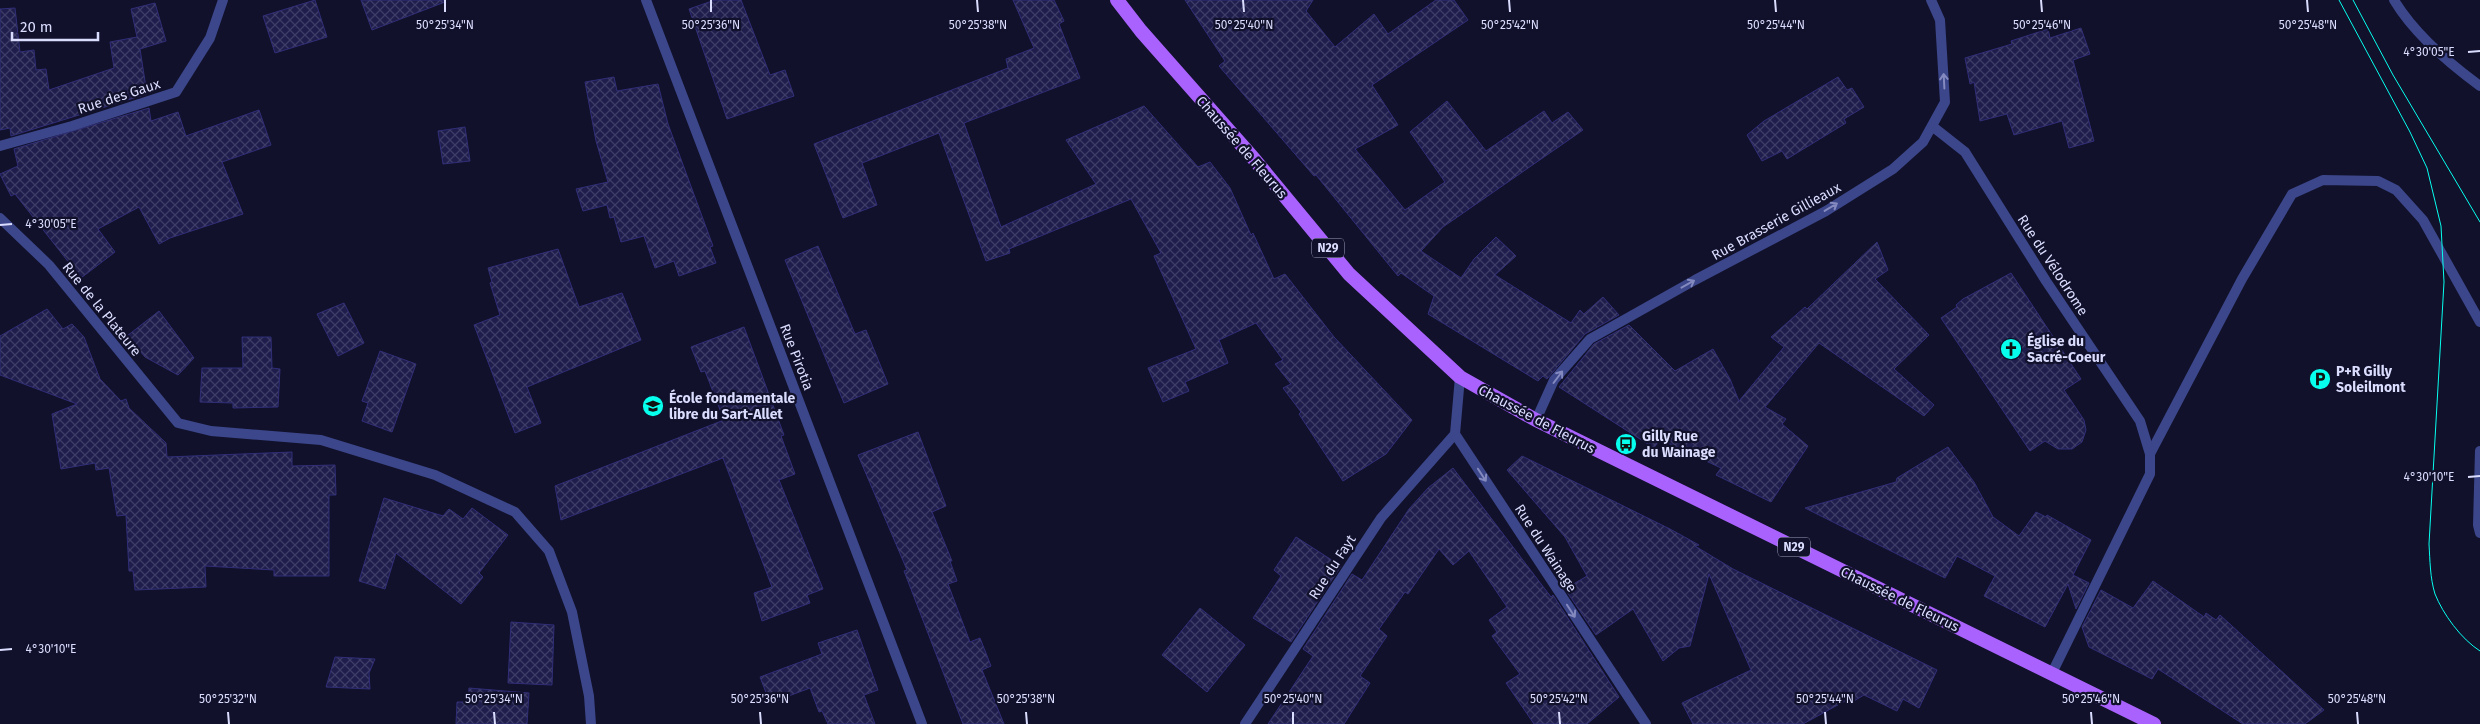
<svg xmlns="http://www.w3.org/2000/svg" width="2480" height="724" font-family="'Fira Sans',sans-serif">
  <defs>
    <pattern id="building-cross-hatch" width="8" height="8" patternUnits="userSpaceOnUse" patternTransform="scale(1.25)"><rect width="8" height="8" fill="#1e1d4c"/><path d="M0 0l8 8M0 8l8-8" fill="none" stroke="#3e3d67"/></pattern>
  </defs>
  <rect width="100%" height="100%" fill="#11112b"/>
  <path fill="url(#building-cross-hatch)" stroke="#312e78" d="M315 0 327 37 275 53 263 16Z
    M361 0H444L445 2 372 30Z
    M715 0H741L770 75 785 70 794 96 727 119 689 9Z
    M1013 0H1054L1064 21 1059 24 1080 78 964 123 1001 227 1096 184 1066 140 1144 106 1198 167 1210 162 1230 188 1251 235 1253 233 1274 279 1285 274 1334 337 1412 420 1386 454 1343 481 1299 414 1301 412 1283 388 1291 384 1275 364 1283 360 1256 323 1219 340 1228 363 1185 382 1189 391 1163 402 1148 368 1196 349 1154 256 1161 253 1131 199 1009 249 1010 253 986 261 939 133 862 163 877 205 843 218 814 144 1008 68 1006 59 1034 48Z
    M1185 0H1313L1306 11 1335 47 1374 14 1388 34 1436 0H1454L1468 20 1372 85 1398 125 1355 149 1405 210 1445 182 1410 132 1447 101 1486 151 1544 111 1552 123 1568 112 1583 130 1443 227 1421 251 1461 278 1474 259 1496 237 1516 256 1495 275 1571 323 1580 310 1584 314 1603 297 1619 315 1585 334 1547 379 1543 376 1538 381 1428 314 1434 296 1401 273 1398 276 1316 175 1314 176 1219 66 1225 61Z
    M155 3 166 41 140 49 147 94 11 136 10 128 0 130V9L15 8 20 52 34 50 36 70 46 69 49 90 114 68 110 42 137 37 131 9Z
    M2081 28 2090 54 2073 60 2094 141 2069 148 2062 121 2014 135 2007 114 1980 121 1974 82 1970 84 1965 58 2012 44 2011 41 2048 29 2050 38Z
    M614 77 617 91 658 84 668 124 713 246 710 247 716 263 679 276 674 261 655 268 644 236 621 242 614 217 610 218 607 205 583 211 576 189 608 182 596 141 585 82Z
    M1838 77 1847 90 1852 88 1864 107 1844 119 1846 123 1787 159 1782 151 1762 161 1747 135 1764 121Z
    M149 108 151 121 178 112 186 136 259 110 271 145 222 162 243 214 170 238 159 244 139 207 98 229 115 252 81 278 15 194 11 196 0 174 18 166 14 149Z
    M465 127 470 161 443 164 438 131Z
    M1877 242 1888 270 1875 279 1929 335 1894 369 1934 405 1924 416 1819 343 1765 407 1786 419 1782 424 1808 446 1771 502 1716 475 1721 468 1676 447 1660 439 1654 448 1559 387 1594 344 1629 325 1675 371 1713 349 1730 379 1739 401 1784 347 1771 337 1805 307 1807 309Z
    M818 246 855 334 866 330 888 384 844 403 785 260Z
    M558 249 579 307 622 293 641 340 527 387 541 423 515 433 474 325 500 315 490 283 492 282 488 268Z
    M2011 273 2081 379 2064 390 2084 420 2086 430 2082 442 2072 449H2058L2045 441 2030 451 1941 318 1957 307 1956 305 1963 299Z
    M344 303 364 343 338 356 317 314Z
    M47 309 63 329 72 324 84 337 100 379 121 401 126 399 129 408 166 443 167 457 292 452V466L335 465 336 495H329V576H274V570L205 566 206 587 135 590 133 571H129L126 515 117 516 109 468 96 470 95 463 61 469 52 414 77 404 0 375V336Z
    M159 311 194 358 178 375 145 357 127 336Z
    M744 327 784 435 781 436 795 474 779 480 823 589 807 595 810 603 762 621 754 593 772 587 723 458 561 520 555 486 724 420 705 371 701 372 691 347Z
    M242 337H271L272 368 280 369 278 407 233 408V403L200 402 202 368H243Z
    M380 351 416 364 392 432 362 421 368 403 362 401Z
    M918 432 946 506 932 512 952 561H950L957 581 948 584 970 642 980 638 991 666 982 670 1004 724H963L904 571 907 570 858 455Z
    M1948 447 1974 482 1993 517 2019 536 2036 512 2046 517 2047 515 2091 540 2073 575 2089 583 2076 609 2068 584 2045 627 1984 596 1995 576 1957 556 1945 578 1805 508 1896 482 1897 478Z
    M1522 456 1670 529 1699 545 1695 546 1733 569 1937 670 1919 708 1903 699 1897 711 1864 695 1847 705 1845 701 1803 724H1693L1682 703 1751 670 1709 574 1690 646 1679 648 1663 661 1633 609 1596 635 1565 589 1587 576 1565 537 1507 470Z
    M1453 468 1535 576 1551 597 1553 595 1619 697 1587 724H1534L1506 683 1520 674 1492 636 1497 632 1489 620 1507 607 1469 551 1453 565 1439 549 1408 594 1405 592 1379 629 1387 636 1360 676 1370 683 1344 724H1268L1313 656 1303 649 1352 574 1362 580 1409 509 1428 488Z
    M384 498 443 516 449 509 463 519 472 508 508 535 479 573 483 577 461 604 396 553 385 589 359 581Z
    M1296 537 1341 566 1291 642 1253 618 1281 576 1274 570Z
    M2153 581 2204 617 2206 613 2216 620 2220 615 2324 710 2305 724H2243L2158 669 2152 679 2089 647 2082 627 2101 590 2133 608Z
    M1200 608 1245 645 1207 692 1162 655Z
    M511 622 554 625 552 685 508 683Z
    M857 630 878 690 864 695 875 724H828L822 711 819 712 810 688 770 703 760 677 822 654 818 643Z
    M335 657 375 659 369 673 370 689 326 687Z
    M469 688 529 693 527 724H456L457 702H468Z"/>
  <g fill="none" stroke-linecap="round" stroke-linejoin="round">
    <path stroke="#3c468a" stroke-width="10" d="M2480 451 2478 525 2480 533
      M2150 454 2242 279 2292 194 2323 180 2378 181 2396 190 2423 220 2480 322"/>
    <path stroke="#3c468a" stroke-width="10" d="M646 0 922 724
      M2394 0C2413 32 2450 64 2480 86
      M1932 126 1965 152 2046 281 2140 421 2150 454V474L2052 673
      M0 146 72 126 176 92 210 38 223 0
      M0 218 49 265 178 423 211 431 321 440 435 475 515 512 549 551 572 612 589 696 591 724
      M1536 420 1554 380 1590 339 1695 280 1826 211 1893 169 1923 142 1945 102 1940 20 1931 0
      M1245 724 1381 518 1455 434"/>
    <path stroke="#3c468a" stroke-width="10" d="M1460 377 1455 434 1646 724"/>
    <path stroke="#aa62ff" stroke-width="14" d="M1117 0 1141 31 1254 159 1349 274 1460 377 1536 420 2154 724"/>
    <path stroke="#07ffee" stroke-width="1" d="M2339 0 2410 132 2427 168 2441 226 2444 282 2429 544C2430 560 2430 578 2435 594 2443 614 2461 639 2480 651
      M2353 0 2393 75 2480 222"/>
  </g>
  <defs><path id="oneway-shaft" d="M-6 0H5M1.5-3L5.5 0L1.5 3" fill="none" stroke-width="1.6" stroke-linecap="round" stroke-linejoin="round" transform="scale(1.25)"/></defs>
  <g stroke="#848abf">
    <use href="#oneway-shaft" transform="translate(1944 81) rotate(-93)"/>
    <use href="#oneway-shaft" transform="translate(1831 207) rotate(-31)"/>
    <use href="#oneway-shaft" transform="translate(1688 284) rotate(-29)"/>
    <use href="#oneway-shaft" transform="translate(1558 377) rotate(-53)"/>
    <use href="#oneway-shaft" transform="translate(1482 475) rotate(57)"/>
    <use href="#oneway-shaft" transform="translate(1571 611) rotate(57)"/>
  </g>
  <path fill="none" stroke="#dbddff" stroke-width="2" d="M445 0V12M711 0V12M977 0 978 12M1243 0 1244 12M1509 0 1510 12M1775 0 1776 12M2041 0 2042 12M2307 0 2308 12M2468 52 2480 51M0 225 12 224M2468 477 2480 476M0 650 12 649M228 712 229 724M494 712 495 724M760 712 761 724M1026 712 1027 724M1293 712V724M1559 712 1560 724M1825 712 1826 724M2091 712 2092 724M2357 712 2358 724"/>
  <defs>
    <g id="church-disc" transform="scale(1.125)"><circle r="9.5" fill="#07ffee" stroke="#11112b"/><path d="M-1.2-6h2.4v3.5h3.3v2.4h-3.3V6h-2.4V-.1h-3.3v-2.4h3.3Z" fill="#111"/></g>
    <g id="parking-disc" transform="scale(1.125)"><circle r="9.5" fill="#07ffee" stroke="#11112b"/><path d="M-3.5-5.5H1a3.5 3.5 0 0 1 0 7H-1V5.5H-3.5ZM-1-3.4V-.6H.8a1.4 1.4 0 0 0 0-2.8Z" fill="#111"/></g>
    <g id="school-disc" transform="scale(1.125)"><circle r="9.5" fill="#07ffee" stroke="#11112b"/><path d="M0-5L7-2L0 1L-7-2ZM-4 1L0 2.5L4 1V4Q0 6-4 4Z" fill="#111"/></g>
    <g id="bus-disc" transform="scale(1.125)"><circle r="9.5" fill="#07ffee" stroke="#11112b"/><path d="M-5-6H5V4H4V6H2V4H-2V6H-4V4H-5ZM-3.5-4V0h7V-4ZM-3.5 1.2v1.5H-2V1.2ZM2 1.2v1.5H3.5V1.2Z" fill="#111"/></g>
  </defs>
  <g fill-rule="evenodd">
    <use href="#church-disc" x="2011" y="349"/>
    <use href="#parking-disc" x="2320" y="379"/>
    <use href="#school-disc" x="653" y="406"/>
    <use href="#bus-disc" x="1626" y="444"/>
  </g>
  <g text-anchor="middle" stroke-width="4.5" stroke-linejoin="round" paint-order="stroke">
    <g fill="#11112b" stroke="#9ea0bf" stroke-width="1">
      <rect x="1312" y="238.5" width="32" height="19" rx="4"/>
      <rect x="1778" y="537.5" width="32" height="19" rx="4"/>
    </g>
    <g font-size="12" font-weight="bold" fill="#dbddff">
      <text x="1328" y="252">N29</text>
      <text x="1794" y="551">N29</text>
    </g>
    <g font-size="14" fill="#dbddff" stroke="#11112b">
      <text transform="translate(119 96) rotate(-18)" y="5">Rue des Gaux</text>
      <text transform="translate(1242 147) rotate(49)" y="5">Chaussée de Fleurus</text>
      <text transform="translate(1776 221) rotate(-29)" y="5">Rue Brasserie Gillieaux</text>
      <text transform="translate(2053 265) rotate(57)" y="5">Rue du Vélodrome</text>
      <text transform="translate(102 309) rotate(51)" y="5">Rue de la Plateure</text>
      <text transform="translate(797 357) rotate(69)" y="5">Rue Pirotia</text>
      <text transform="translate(1537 419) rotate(28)" y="5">Chaussée de Fleurus</text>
      <text transform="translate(1546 548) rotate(57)" y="5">Rue du Wainage</text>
      <text transform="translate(1332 567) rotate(-57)" y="5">Rue du Fayt</text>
      <text transform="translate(1900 599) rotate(26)" y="5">Chaussée de Fleurus</text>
    </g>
    <g font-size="14" font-weight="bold" fill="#dbddff" stroke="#11112b" text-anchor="start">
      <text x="2027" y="346">Église du<tspan x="2027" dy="16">Sacré-Coeur</tspan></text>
      <text x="2336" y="376">P+R Gilly<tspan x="2336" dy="16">Soleilmont</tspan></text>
      <text x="669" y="403">École fondamentale<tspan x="669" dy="16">libre du Sart-Allet</tspan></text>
      <text x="1642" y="441">Gilly Rue<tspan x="1642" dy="16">du Wainage</tspan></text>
    </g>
  </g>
  <g font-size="12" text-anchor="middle" fill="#dbddff" stroke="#11112b" stroke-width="4.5" stroke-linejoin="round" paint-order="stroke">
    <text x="445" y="29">50°25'34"N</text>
    <text x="711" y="29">50°25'36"N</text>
    <text x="978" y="29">50°25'38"N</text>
    <text x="1244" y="29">50°25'40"N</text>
    <text x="1510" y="29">50°25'42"N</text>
    <text x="1776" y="29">50°25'44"N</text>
    <text x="2042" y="29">50°25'46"N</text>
    <text x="2308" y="29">50°25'48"N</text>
    <text x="2429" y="56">4°30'05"E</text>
    <text x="51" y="228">4°30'05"E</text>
    <text x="2429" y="481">4°30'10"E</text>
    <text x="51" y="653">4°30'10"E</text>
    <text x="228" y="703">50°25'32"N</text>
    <text x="494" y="703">50°25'34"N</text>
    <text x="760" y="703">50°25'36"N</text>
    <text x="1026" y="703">50°25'38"N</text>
    <text x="1293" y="703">50°25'40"N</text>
    <text x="1559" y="703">50°25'42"N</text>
    <text x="1825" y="703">50°25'44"N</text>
    <text x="2091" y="703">50°25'46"N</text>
    <text x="2357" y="703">50°25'48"N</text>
  </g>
  <path d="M12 32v8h86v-8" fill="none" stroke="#dbddff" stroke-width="2.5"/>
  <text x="20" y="32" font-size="15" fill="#dbddff" stroke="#11112b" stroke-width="4" paint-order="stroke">20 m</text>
</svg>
